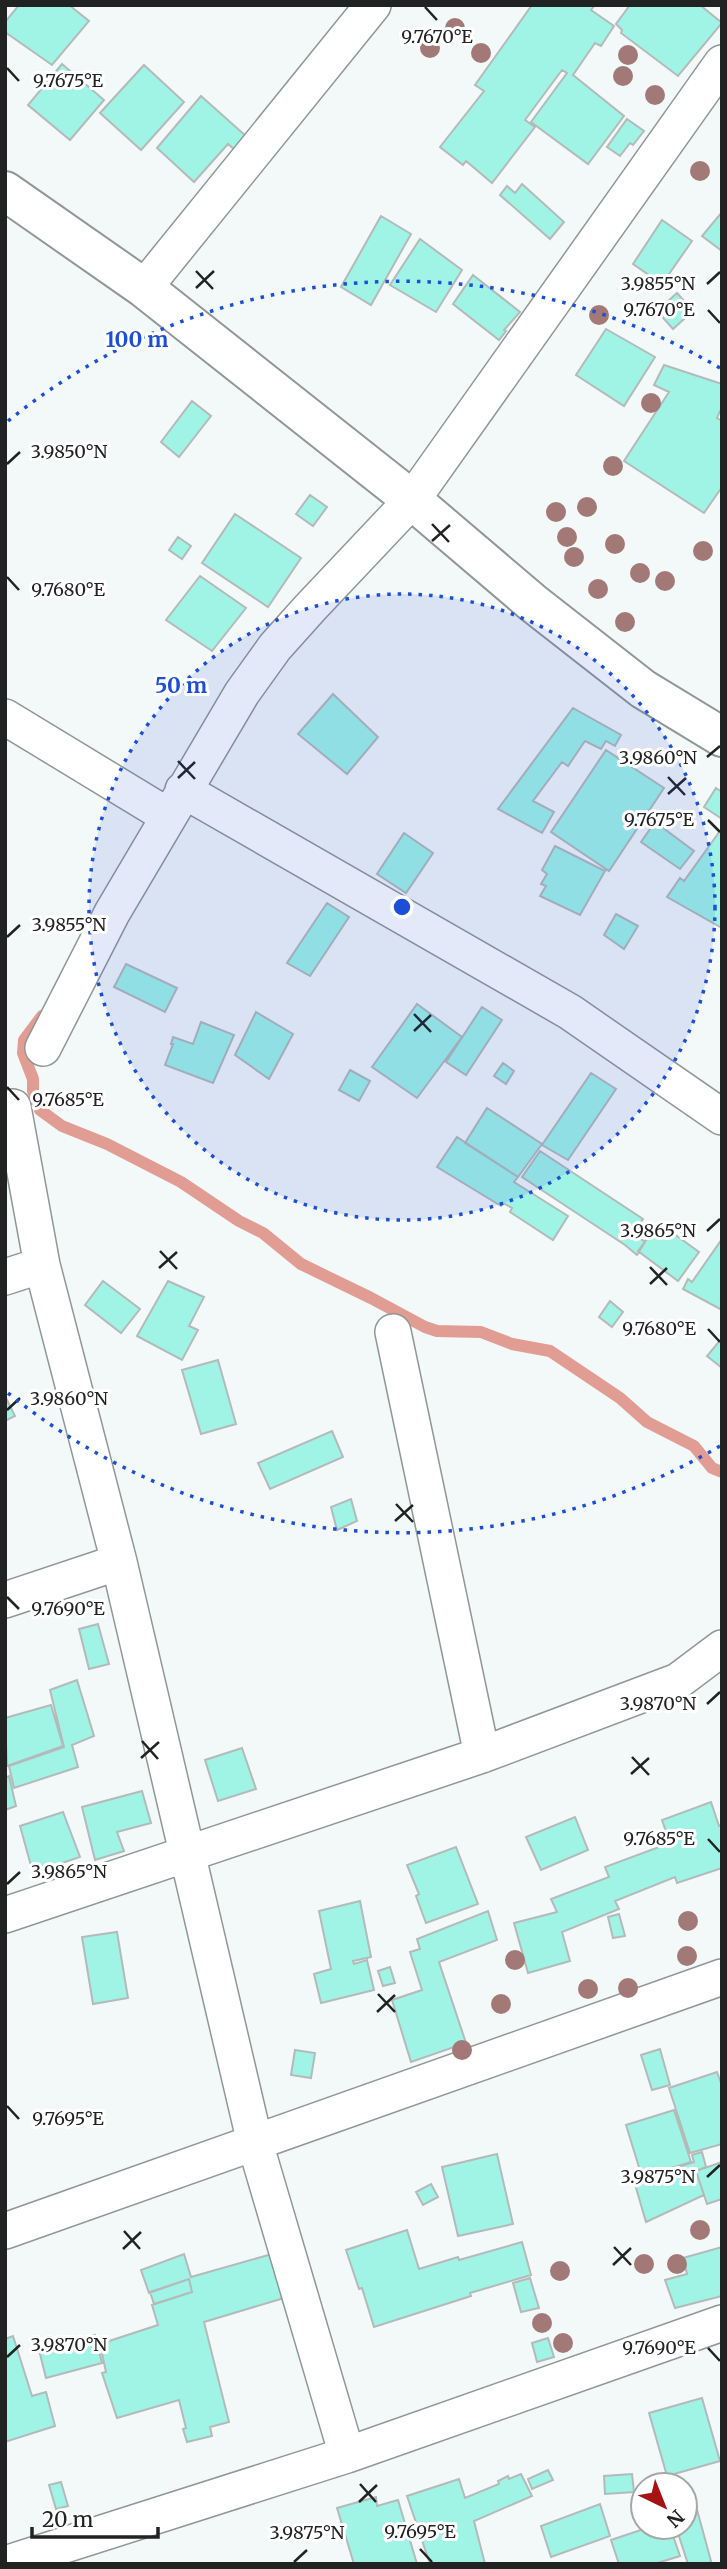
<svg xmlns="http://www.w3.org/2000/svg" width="727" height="2569" font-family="Merriweather,serif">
  <rect width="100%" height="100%" fill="#f3f9f8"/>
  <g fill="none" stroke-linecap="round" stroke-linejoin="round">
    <path stroke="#e19d94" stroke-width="12" d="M42 1016 24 1040 23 1053 33 1079V1091L40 1110 62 1126 107 1144 181 1182 239 1221 263 1233 301 1264 371 1298 425 1327 437 1331 481 1332 512 1344 550 1351 620 1398 647 1422 694 1446 712 1468 722 1472"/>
  </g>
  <path fill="#a0f4e6" stroke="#b4bab9" stroke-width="2" d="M19 5H69L89 21 52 65 5 32V22Z
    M532 5H595L591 10 614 26 601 46 595 43 573 75 624 116 588 164 531 122 567 73 562 70 525 120 535 127 492 183 466 161 463 165 440 147 484 91 475 85Z
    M630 5H700L722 23 678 76 621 33 622 30 616 24Z
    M62 64 104 100 70 140 28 105Z
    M144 65 184 102 141 150 100 113Z
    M201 96 247 137 235 150 228 144 194 182 157 148Z
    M627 119 644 131 633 145 630 143 620 156 607 147Z
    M522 184 564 222 550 239 500 195 507 186 515 193Z
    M722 212V251L702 236Z
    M381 216 411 234 371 305 341 287Z
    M662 220 692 241 662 284 633 264Z
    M420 239 462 270 436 312 390 285Z
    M473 275 520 312 504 330 506 331 499 340 453 304Z
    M677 293 693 311 673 329 657 311Z
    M606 329 655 357 624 406 576 375Z
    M664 365 722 384V412L720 411 717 418 722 421V487L704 513 624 461 669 392 654 385Z
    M192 401 211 416 179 457 161 442Z
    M310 495 327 507 313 526 296 514Z
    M235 514 301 558 268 607 202 563Z
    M178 537 191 546 182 559 169 550Z
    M200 576 246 608 212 651 166 620Z
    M333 694 378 737 347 774 298 734Z
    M573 708 621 735 615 746 606 741 601 749 585 741 568 766 562 762 533 801 554 812 542 833 498 809Z
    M606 750 664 788 609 871 551 832Z
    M716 788 722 792V819L704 807Z
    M655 822 694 851 680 869 641 842Z
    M722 828V928L667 897 680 878 684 881Z
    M404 833 433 853 406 893 377 874Z
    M555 846 605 871 580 915 540 896 546 886 541 884 547 874 542 870Z
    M327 903 349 917 310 976 287 963Z
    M616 914 638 926 624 949 604 935Z
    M126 964 177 988 165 1012 114 987Z
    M417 1004 462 1037 417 1098 372 1067Z
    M482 1007 502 1020 466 1075 446 1062Z
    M256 1012 293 1034 269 1079 235 1055Z
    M201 1022 234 1035 213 1083 165 1065 173 1044H171L173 1037 193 1044Z
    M503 1063 514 1071 506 1084 494 1076Z
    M350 1070 370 1081 359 1101 339 1090Z
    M591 1073 616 1089 568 1160 542 1145Z
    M487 1108 542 1144 518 1177 465 1143Z
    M457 1137 518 1177 514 1182 568 1216 553 1240 510 1212 512 1208 503 1203 501 1206 437 1167Z
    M540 1151 643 1219 633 1233 645 1242 637 1255 625 1245 522 1177Z
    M659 1223 699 1252 678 1281 638 1251Z
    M722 1239V1310L683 1289 688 1279 692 1282Z
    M103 1281 140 1309 121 1333 85 1305Z
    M168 1281 204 1297 189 1326 198 1330 182 1360 137 1336Z
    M610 1301 623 1312 612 1327 599 1317Z
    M722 1338V1368L707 1356Z
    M218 1360 236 1424 201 1434 182 1370Z
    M5 1396 15 1416 5 1421Z
    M332 1431 343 1457 270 1489 258 1463Z
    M351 1499 357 1521 337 1530 331 1507Z
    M98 1624 109 1664 89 1669 79 1629Z
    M77 1680 94 1736 72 1745 78 1767 14 1788 9 1766 64 1747 50 1690Z
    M51 1705 63 1746 7 1766 5 1718Z
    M242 1748 256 1789 218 1801 205 1760Z
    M9 1776 16 1806 5 1810V1778Z
    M142 1791 151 1823 117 1832 124 1851 95 1860 82 1807Z
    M711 1802 719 1826 722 1824V1868L677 1883 675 1877 615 1901 619 1909 562 1932 570 1961 528 1973 514 1923 557 1912 551 1899 609 1877 605 1867 670 1843 662 1820Z
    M63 1812 80 1857 33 1873 20 1826Z
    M575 1817 588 1850 541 1870 526 1837Z
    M456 1847 478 1904 426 1923 416 1896 419 1894 407 1865Z
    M360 1901 371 1957 353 1961 354 1964 367 1960 374 1990 321 2003 314 1974 331 1969 319 1911Z
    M488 1911 497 1940 439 1962 466 2043 411 2062 392 2000 422 1990 410 1952 420 1949 417 1939Z
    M619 1914 625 1936 613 1938 608 1917Z
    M117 1932 128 1998 93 2004 82 1937Z
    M390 1967 395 1983 383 1986 378 1971Z
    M660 2049 670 2085 652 2090 641 2055Z
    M295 2050 315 2053 311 2078 291 2075Z
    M717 2072 722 2086V2144L690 2153 669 2088Z
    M674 2110 691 2162 642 2177 626 2125Z
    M702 2152 706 2167 696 2171 704 2195 646 2222 634 2181 694 2162 692 2155Z
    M497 2154 513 2224 458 2236 442 2167Z
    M722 2162V2199L707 2204 696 2171Z
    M431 2184 438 2197 423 2205 416 2192Z
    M407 2230 419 2269 458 2257 459 2260 522 2242 531 2275 470 2293 471 2296 374 2327 362 2288 359 2289 346 2250Z
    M722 2247V2296L675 2308 665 2280 687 2274 683 2258Z
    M184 2254 191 2277 272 2254 284 2298 204 2322 229 2422 210 2427 212 2436 187 2442 183 2429 186 2428 179 2400 117 2418 102 2373 106 2372 100 2344 158 2325 152 2305 192 2292 189 2279 149 2293 141 2270Z
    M530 2278 539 2308 521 2312 513 2283Z
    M189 2279 192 2292 154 2304 150 2292Z
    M95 2335 102 2363 46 2378 39 2350Z
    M13 2336 32 2396 46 2392 55 2426 5 2442V2339Z
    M548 2338 554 2357 537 2362 532 2343Z
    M702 2398 720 2461 667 2476 649 2413Z
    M548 2470 553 2480 532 2489 528 2479Z
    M521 2474 532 2496 474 2521 485 2564H430L407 2496 459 2479 465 2498 499 2484 498 2481 508 2476 509 2479Z
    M632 2474 634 2492 605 2494 604 2476Z
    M61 2482 68 2506 56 2509 49 2485Z
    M376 2497 377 2506 398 2500 417 2564H354L337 2508Z
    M600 2504 610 2536 551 2557 541 2526Z
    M696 2506 711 2561 709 2564H688L676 2527H685V2510Z
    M650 2527H670L680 2556 654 2564H619L611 2540Z"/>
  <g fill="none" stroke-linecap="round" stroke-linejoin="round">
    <g stroke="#919795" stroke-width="38">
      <path id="street" d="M144 288 373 5
        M5 717 168 816
        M183 790 570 1012 722 1117
        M43 1048 112 913 242 693 275 647 310 608 412 500 722 63
        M13 1107 42 1265 119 1562 255 2143 347 2455
        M5 1277 42 1265
        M393 1332 482 1755
        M5 1600 119 1562
        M5 1915 482 1755 678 1681 722 1648
        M5 2231 722 1977
        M5 2564 347 2455 722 2323"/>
    </g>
    <g stroke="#919795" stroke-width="42">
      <path id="secondary" d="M5 191 144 288 412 500 533 603 643 689 722 737"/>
    </g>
    <use href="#street" stroke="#fff" stroke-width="35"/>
    <use href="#secondary" stroke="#fff" stroke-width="38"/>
  </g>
  <g fill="#a27977">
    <circle cx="455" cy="28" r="10"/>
    <circle cx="430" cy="48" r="10"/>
    <circle cx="481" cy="53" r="10"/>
    <circle cx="628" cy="55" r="10"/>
    <circle cx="623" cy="76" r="10"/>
    <circle cx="655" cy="95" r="10"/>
    <circle cx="700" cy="171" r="10"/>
    <circle cx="599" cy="315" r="10"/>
    <circle cx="651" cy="403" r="10"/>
    <circle cx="613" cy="466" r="10"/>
    <circle cx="587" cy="507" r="10"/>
    <circle cx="556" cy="512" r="10"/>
    <circle cx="567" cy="537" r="10"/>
    <circle cx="615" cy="544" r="10"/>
    <circle cx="703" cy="551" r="10"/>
    <circle cx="574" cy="557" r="10"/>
    <circle cx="640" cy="573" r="10"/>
    <circle cx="665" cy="581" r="10"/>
    <circle cx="598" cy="589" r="10"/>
    <circle cx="625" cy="622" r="10"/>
    <circle cx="688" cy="1921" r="10"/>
    <circle cx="687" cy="1956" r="10"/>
    <circle cx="515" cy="1960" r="10"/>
    <circle cx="628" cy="1988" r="10"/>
    <circle cx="588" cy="1989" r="10"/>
    <circle cx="501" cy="2004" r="10"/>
    <circle cx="462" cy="2050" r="10"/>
    <circle cx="700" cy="2230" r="10"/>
    <circle cx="644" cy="2264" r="10"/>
    <circle cx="677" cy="2264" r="10"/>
    <circle cx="560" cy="2271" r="10"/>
    <circle cx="542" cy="2323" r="10"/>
    <circle cx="563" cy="2343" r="10"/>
  </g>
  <path fill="none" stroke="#212322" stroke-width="2.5" d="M425 7 437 20M7 68 19 81M196 271 213 289M707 284 720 272M196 288 214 271M708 310 720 323M7 464 20 452M432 524 449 542M432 541 450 525M7 577 19 590M707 757 720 746M178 761 195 779M668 777 685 795M178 778 195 762M668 794 686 778M708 820 720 832M7 937 20 925M414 1014 431 1032M414 1031 431 1015M7 1087 19 1100M707 1231 720 1219M160 1251 177 1269M650 1267 667 1285M159 1268 177 1252M650 1284 667 1268M708 1329 720 1342M7 1410 20 1398M396 1504 413 1522M395 1521 413 1505M7 1597 19 1609M707 1704 720 1692M142 1741 158 1759M632 1757 649 1775M141 1758 159 1742M631 1774 649 1758M708 1839 720 1852M7 1884 20 1872M378 1994 395 2012M377 2012 395 1995M7 2106 19 2119M707 2177 720 2165M124 2231 140 2249M614 2247 631 2265M123 2249 141 2232M613 2265 631 2248M708 2348 720 2361M7 2357 20 2345M360 2484 376 2502M359 2502 377 2485M420 2549 432 2562M294 2562 307 2550"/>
  <circle cx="402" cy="907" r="313" fill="#1d4ed8" fill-opacity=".12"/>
  <g fill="none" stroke="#1d4ed8" stroke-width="3.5" stroke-dasharray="3.5 7">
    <circle cx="402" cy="907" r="313"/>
    <path d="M720 1446A626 626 0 0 1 8 1393M8 421A626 626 0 0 1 720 368"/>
  </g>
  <g font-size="18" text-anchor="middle" fill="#212322" stroke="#fff" stroke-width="6" stroke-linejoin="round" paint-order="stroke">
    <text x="437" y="43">9.7670°E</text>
    <text x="68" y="87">9.7675°E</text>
    <text x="658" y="290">3.9855°N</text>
    <text x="659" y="316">9.7670°E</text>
    <text x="69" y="458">3.9850°N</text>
    <text x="68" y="596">9.7680°E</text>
    <text x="658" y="764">3.9860°N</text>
    <text x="659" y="826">9.7675°E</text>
    <text x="69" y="931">3.9855°N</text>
    <text x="68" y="1106">9.7685°E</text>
    <text x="658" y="1237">3.9865°N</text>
    <text x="659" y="1335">9.7680°E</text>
    <text x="69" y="1405">3.9860°N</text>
    <text x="68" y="1615">9.7690°E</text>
    <text x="658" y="1710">3.9870°N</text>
    <text x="659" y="1845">9.7685°E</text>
    <text x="69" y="1878">3.9865°N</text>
    <text x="68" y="2125">9.7695°E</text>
    <text x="658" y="2183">3.9875°N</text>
    <text x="69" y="2351">3.9870°N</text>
    <text x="659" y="2354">9.7690°E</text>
    <text x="420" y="2538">9.7695°E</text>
    <text x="307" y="2539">3.9875°N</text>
  </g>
  <circle cx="402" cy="907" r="10" fill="#1d4ed8" stroke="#fff" stroke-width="3.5"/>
  <g font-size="21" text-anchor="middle" font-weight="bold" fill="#1d4ed8" stroke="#fff" stroke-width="6" stroke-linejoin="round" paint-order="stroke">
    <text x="137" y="347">100 m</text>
    <text x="181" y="693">50 m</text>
  </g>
  <rect width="727" height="2569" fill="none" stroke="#212322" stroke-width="14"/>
  <g transform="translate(664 2506) rotate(137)"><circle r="33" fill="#ffffff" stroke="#a6a7a7" stroke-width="2"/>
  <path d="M0-5L12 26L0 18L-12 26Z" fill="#a71215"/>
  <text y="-10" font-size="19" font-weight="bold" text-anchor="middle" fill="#212322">N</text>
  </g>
  <path d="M32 2527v10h126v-10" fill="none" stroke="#212322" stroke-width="3.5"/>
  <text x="42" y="2527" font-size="21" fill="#212322" stroke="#ffffff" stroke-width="5" paint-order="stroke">20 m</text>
</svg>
